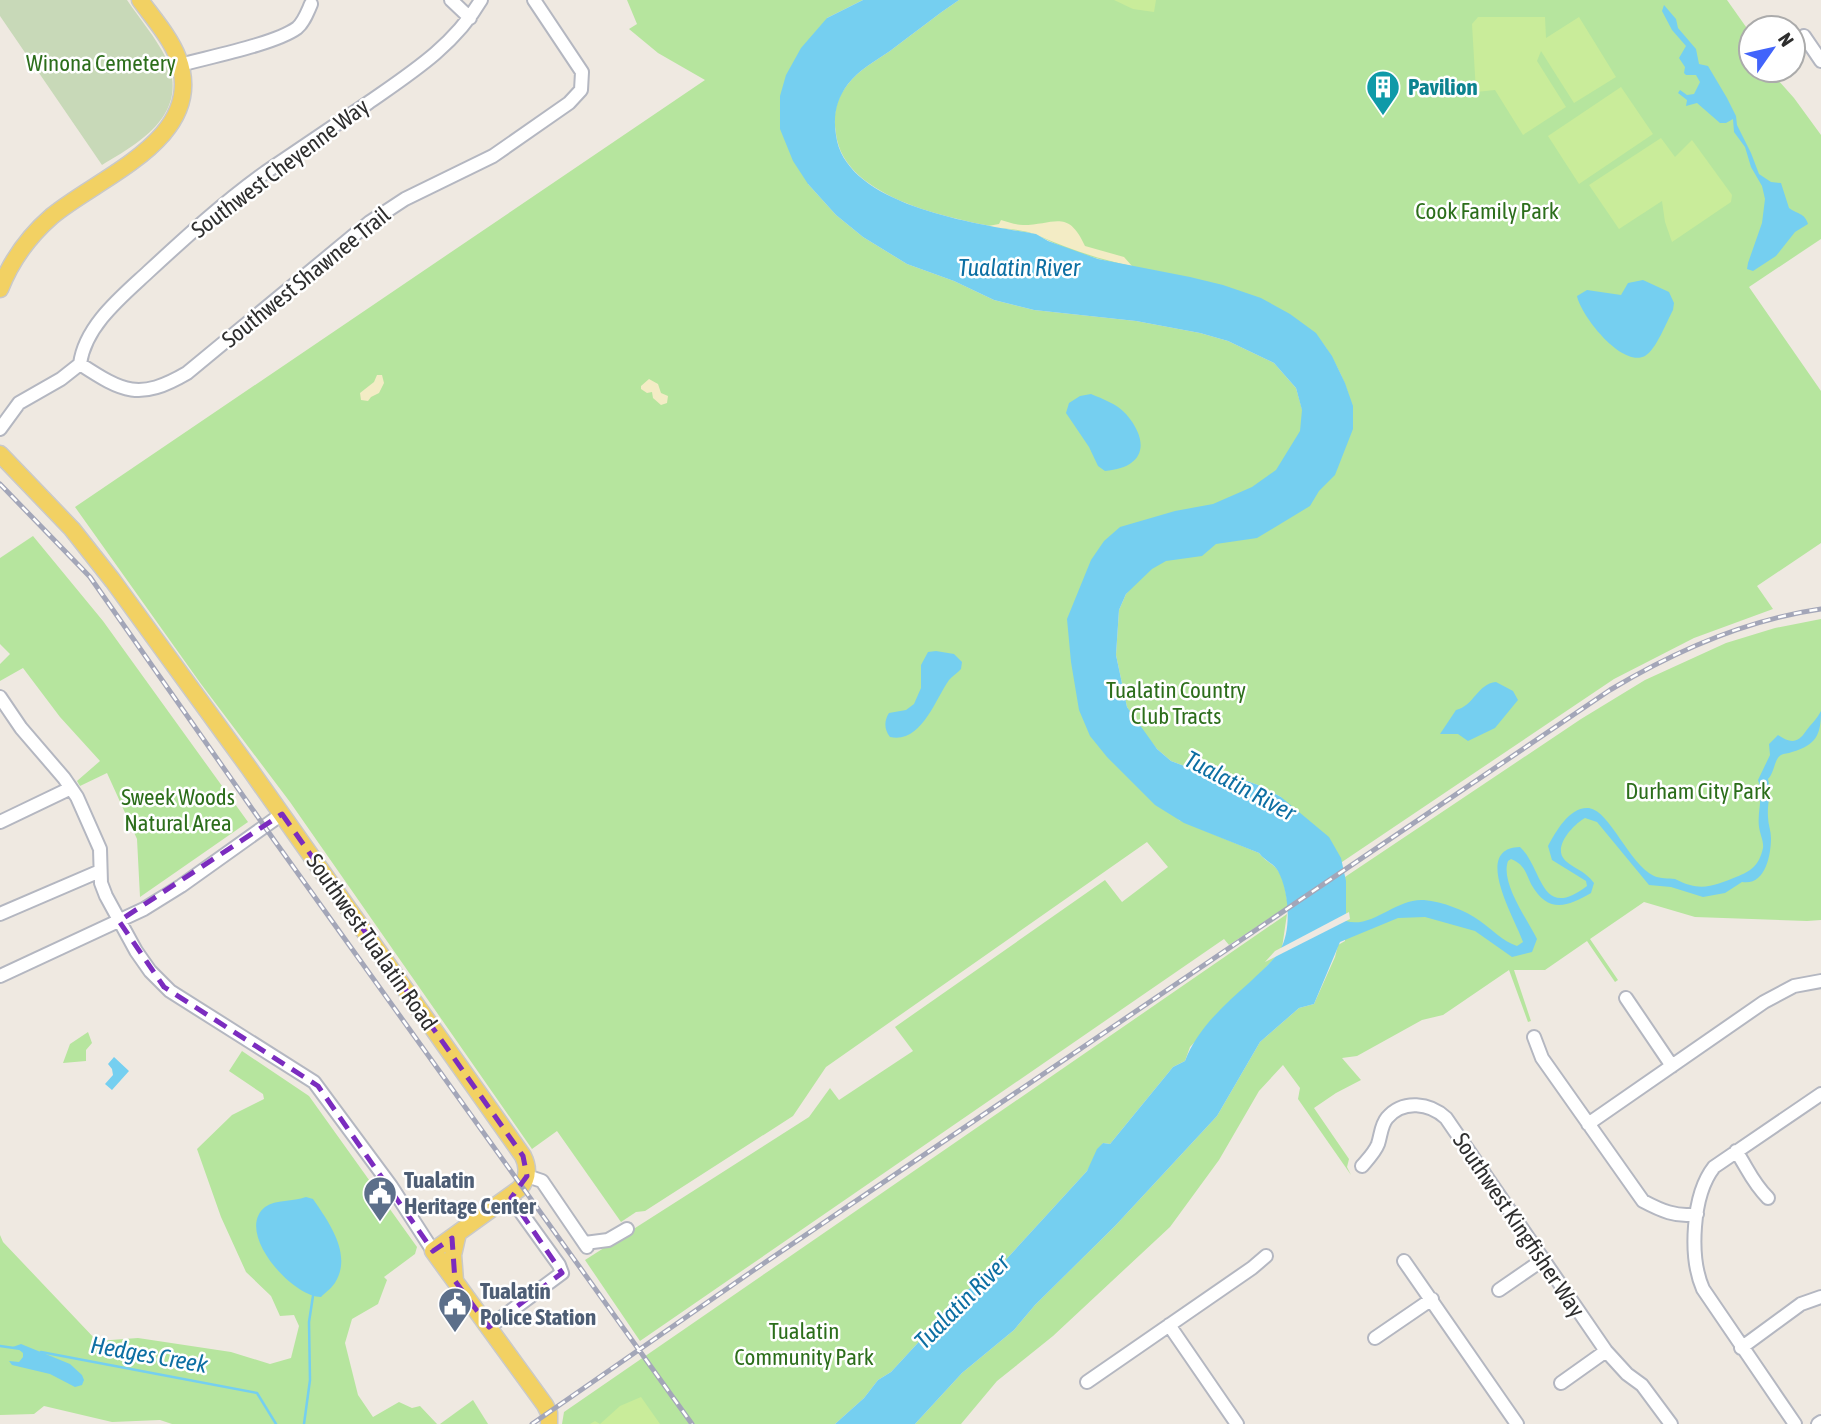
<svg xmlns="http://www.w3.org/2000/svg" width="1821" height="1424" font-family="'Asap Condensed',sans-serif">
  <rect width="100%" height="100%" fill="#efe9e1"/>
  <path fill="#b6e59e" d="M627 0H863L827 18 808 184 836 215 863 237 907 264 954 281 994 300 1034 310 1136 321 1200 333 1228 341 1274 363 1296 388 1302 409 1353 428C1353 405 1348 388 1337 367 1321 335 1312 331 1283 312 1207 265 1112 278 1036 234 980 224 845 207 836 134 833 115 835 100 848 84 859 70 875 61 890 51 913 34 935 16 959 0H1727L1751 34V70H1769L1794 98 1821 135V239L1749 287 1821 391V543L1757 586 1773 609 1694 638 1614 679 1339 864 1281 797 1258 785 1233 776 1203 773 1171 761 1157 749 1143 732 1127 707 1116 655 1119 610 1126 594 1136 582 1118 593 1114 655 1125 708 1179 820 1259 853C1264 860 1270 862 1276 868 1284 876 1286 894 1288 906L1229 945 1224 939 640 1341 585 1260 809 1117 830 1088 839 1100 913 1051 895 1027 1105 880 1122 902 1168 867 1147 842 826 1067 793 1116 645 1211 636 1212 621 1222 557 1131 532 1149 290 802 201 684 75 507 705 80 658 53 629 29 637 24Z
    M33 536 103 621 248 822 140 897 137 839 107 773 80 786 77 781 100 761 60 717 23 668 0 681V664L10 654 0 644V558Z
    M1821 619V920L1807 921 1695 917 1644 902 1590 939 1618 980 1615 982 1587 941 1545 970H1514L1531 1021 1528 1022 1509 970 1443 1015 1422 1020 1357 1056 1342 1058 1361 1080 1336 1093 1314 1108 1349 1159 1347 1167 1351 1175 1298 1099 1300 1088 1283 1065 1259 1091 1219 1160 1170 1227 1053 1336 997 1381 961 1424H915L962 1373 1014 1330 1035 1305 1115 1226 1217 1116 1260 1042 1299 1008 1314 1004 1335 957 1338 945 1345 941V877L1581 719 1645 680 1726 643 1775 628Z
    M1287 914 1282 948 1272 961 1190 1047 1185 1061 1173 1067 1110 1144 1103 1143 1087 1171 1001 1265 966 1291 953 1298 939 1320 891 1372 878 1380 864 1398 835 1424H562L564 1412Z
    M88 1032 92 1043 86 1050V1061L63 1063 70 1044Z
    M242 1051 309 1096 417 1247 415 1254 384 1277 387 1280 378 1304 352 1319 345 1343 358 1395 373 1417 399 1402 412 1408 420 1406 437 1424H172L160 1420 112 1422 44 1406 34 1414 0 1415V1235L3 1242 97 1341 138 1338 231 1352 270 1364 291 1358 299 1326 294 1315 280 1316 271 1296 246 1272 221 1217 197 1149 232 1115 264 1099 263 1094 229 1071Z
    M473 1400 488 1424H440Z"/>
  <path fill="#f3ecc5" d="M1001 220C1008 222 1016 225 1023 225 1054 225 1068 208 1085 246L1124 257 1132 266C1098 259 1069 249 1037 235 1023 229 1003 229 988 226L999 224Z
    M377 375H382L384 383 379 393 371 397 368 401 361 400 360 393 374 382Z
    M649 379 658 384 661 393 668 396 667 403 661 405 653 398 652 392 647 393 641 389V386Z"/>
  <path fill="#c8d9b8" d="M0 0H127C140 19 156 38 166 58 191 113 141 142 102 165L0 16Z"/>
  <path fill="#c9ec9a" d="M1114 0H1156L1154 12 1133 9Z
    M1478 17H1545L1546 38 1579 17 1616 77 1574 103 1541 51 1537 61 1566 107 1523 135 1495 90 1476 92 1472 24Z
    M1621 87 1653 134 1579 184 1548 136Z
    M1661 138 1675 157 1692 140 1732 195 1731 202 1672 242 1665 222 1662 201 1619 229 1589 185Z
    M641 1397 660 1424H590L595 1421 600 1424 620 1406Z"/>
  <path fill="#75cff0" d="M863 0H959C935 16 913 34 890 51 875 61 859 70 848 84 836 100 833 116 836 135 845 207 980 224 1036 234L1048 241 1098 259 1190 277 1223 285 1261 298 1290 314 1316 333 1332 356 1345 383 1353 406V429L1335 475 1319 491 1310 506 1257 538 1216 544 1202 556 1166 561 1152 569 1126 594 1119 610 1116 655 1127 707 1157 749 1171 761 1203 773 1233 776 1258 785 1281 797 1329 837 1341 858 1346 881V921C1372 929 1396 898 1424 900 1443 902 1465 910 1480 921 1493 930 1502 941 1517 946L1523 942C1516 920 1471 848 1520 847 1543 868 1540 922 1587 886L1586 881 1552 860 1548 846C1556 831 1570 806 1589 808 1610 811 1629 864 1654 876 1661 879 1668 878 1675 879 1680 881 1685 884 1690 885 1706 890 1721 883 1736 877 1751 871 1759 866 1763 848 1764 842 1760 834 1759 827 1757 810 1764 797 1758 780L1770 755 1769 744 1778 735C1791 744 1798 743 1806 731 1811 724 1817 719 1821 711 1821 735 1816 745 1792 752 1788 754 1784 753 1781 755 1774 759 1775 772 1768 779 1772 796 1767 801 1768 817 1768 824 1771 831 1771 838 1771 856 1765 886 1742 882L1725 893 1703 897 1671 887 1649 885 1597 822 1585 818C1574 824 1553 846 1564 859 1570 867 1585 870 1594 883L1591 893C1567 907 1548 914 1531 884 1526 873 1524 864 1511 859L1508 861C1500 883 1528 920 1537 939L1532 952 1512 957 1475 931 1425 917 1398 918 1340 942 1314 1004 1299 1008 1260 1042 1217 1116 1115 1226 1035 1305 1014 1330 962 1373 915 1424H835L864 1398 878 1380 891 1372 939 1320 953 1298 966 1291 1001 1265 1087 1171 1097 1149 1103 1143 1110 1144 1173 1067 1185 1061C1197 1029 1225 1004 1250 982 1260 972 1272 963 1280 950 1292 930 1289 891 1278 871 1274 864 1264 860 1259 853L1184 823 1155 805 1107 757 1090 736 1079 710 1071 662 1067 619 1091 560 1104 541 1120 527 1175 511 1213 504 1252 487 1276 470 1300 431 1302 410 1296 388 1274 363 1228 341 1200 333 1136 321 1034 310 994 300 954 281 907 264 863 237 836 215 808 184 793 161 780 129V96L786 75 801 48 827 18Z
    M1664 5 1676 19 1678 28 1696 49 1699 64 1708 66 1727 98 1736 116 1737 125 1751 153 1759 174 1771 182 1781 183 1789 208C1797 214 1805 213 1808 224L1795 232 1776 256 1753 271 1747 269 1748 263 1762 223 1765 199 1762 186 1751 167 1745 147 1734 132 1733 119 1726 123H1720L1697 103 1686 106 1687 100 1678 93 1680 90 1687 95 1694 94 1700 82 1696 75H1686L1684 73 1685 67 1679 58 1686 46 1672 30 1662 11Z
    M1643 280 1669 292 1674 303 1673 310C1667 321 1656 350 1645 356 1622 368 1581 316 1577 296L1587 290 1621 295 1628 283Z
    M1091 394C1103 399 1117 404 1126 414 1151 443 1144 468 1105 471L1098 466 1089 447 1066 413 1069 403 1080 396Z
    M936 651 954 654 962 662 961 669C958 673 952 676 949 680 935 700 921 744 890 737 884 729 884 721 889 713L906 710 914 704 921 688V665L928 652Z
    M1496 682 1513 691 1518 700 1495 728 1468 741 1458 734H1440L1456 710C1474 706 1477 684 1496 682Z
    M114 1057 129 1071 112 1090 105 1084 113 1075 112 1069 108 1064Z
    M306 1197 313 1199C328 1221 352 1253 336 1281 333 1287 326 1292 321 1297 292 1297 234 1232 265 1207 276 1199 293 1202 306 1197Z
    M21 1344 70 1364 82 1375 84 1380 82 1385 75 1387 50 1374 12 1365 9 1361 19 1362 23 1357V1353L17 1348H10Z"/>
  <path fill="#efe9e1" d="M1349 912 1350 919 1265 962 1275 951Z"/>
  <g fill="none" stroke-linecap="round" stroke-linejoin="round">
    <path stroke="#75cff0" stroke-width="2.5" d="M0 1346 21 1349
      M41 1352 257 1393 276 1424
      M304 1424 310 1380 309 1322 313 1296"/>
    <g stroke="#b4b7c1" stroke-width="16">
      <path id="minor" d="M451 0 470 18
        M1804 36 1821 61
        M180 65C209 57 275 44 297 28 304 22 307 13 311 4
        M80 364C123 392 139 401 187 373L370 222 405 199 493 156 569 103 581 90 582 72 534 0
        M0 429 19 403 61 379 80 364C85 326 121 297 148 272 186 237 224 202 266 172 300 149 334 126 368 103 411 73 454 46 481 0
        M0 697 21 728 64 778 77 797 100 849 101 883 106 896 136 951 150 971 170 991 314 1082 391 1186 433 1251
        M0 822 71 788
        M0 914 100 871
        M0 976 144 909 181 886 282 814
        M1626 998 1672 1066
        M1534 1037 1542 1058 1643 1201C1660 1210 1677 1218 1697 1214
        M1588 1124 1764 1002 1794 986 1821 981
        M1736 1151C1748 1169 1752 1182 1768 1198
        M1362 1166C1368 1159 1375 1152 1378 1144 1381 1135 1381 1125 1387 1118 1403 1099 1430 1103 1446 1118L1606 1351 1627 1374 1642 1385 1671 1424
        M527 1176 542 1181 587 1247
        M585 1243 608 1240 627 1229
        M1404 1261 1517 1424
        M1499 1290 1544 1259
        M1169 1325 1237 1424
        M489 1327 562 1273 559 1265 510 1197
        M1375 1338 1432 1299
        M1741 1348 1801 1304 1821 1297
        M1087 1382 1252 1268 1266 1256
        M1561 1383 1606 1351
        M1795 1424 1703 1289C1689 1257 1692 1195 1714 1167L1821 1094
        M1818 1424 1821 1422"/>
    </g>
    <g stroke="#c9c9c9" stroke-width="19">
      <path id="major" d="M0 289C11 261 29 236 52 216 100 176 208 138 178 58 170 37 153 18 140 0
        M0 454 72 529 113 581 249 768 523 1156C529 1168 528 1179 519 1189L433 1251 545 1405 549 1413V1424
        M455 1281 453 1255 458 1233"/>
    </g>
    <use href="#minor" stroke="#fff" stroke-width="12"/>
    <use href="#major" stroke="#f2d163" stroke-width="16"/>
    <g stroke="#a3a6b8" stroke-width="5">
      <path id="rail" d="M0 484 90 577 274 840 692 1424
        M532 1424 754 1270 1610 690C1675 651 1745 620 1821 609"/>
    </g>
    <use href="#rail" stroke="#fff" stroke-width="2.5" stroke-dasharray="8" stroke-linecap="butt"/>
  </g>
  <path fill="none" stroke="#7b2cbf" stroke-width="5" stroke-dasharray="14 9" stroke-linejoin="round" d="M282 814 523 1156 527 1176 511 1198 562 1273 489 1327 455 1281 452 1238 433 1251 318 1086 164 987 119 921Z"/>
  <defs>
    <g id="building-pin" transform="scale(1.75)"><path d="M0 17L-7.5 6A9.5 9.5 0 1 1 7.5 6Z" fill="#0f9aa8" stroke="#fff"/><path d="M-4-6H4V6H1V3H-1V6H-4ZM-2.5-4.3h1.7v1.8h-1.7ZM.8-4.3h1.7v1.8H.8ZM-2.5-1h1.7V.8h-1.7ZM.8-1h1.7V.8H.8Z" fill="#fff"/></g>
    <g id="civic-pin" transform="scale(1.75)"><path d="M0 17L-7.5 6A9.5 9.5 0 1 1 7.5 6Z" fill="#5c6f8a" stroke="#fff"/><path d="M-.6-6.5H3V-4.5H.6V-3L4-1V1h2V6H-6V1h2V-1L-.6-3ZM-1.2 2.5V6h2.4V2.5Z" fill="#fff"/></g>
  </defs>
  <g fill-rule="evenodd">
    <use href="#building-pin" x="1383" y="87"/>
    <use href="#civic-pin" x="380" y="1193"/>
    <use href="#civic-pin" x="455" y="1304"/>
  </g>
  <g text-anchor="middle" stroke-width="5" stroke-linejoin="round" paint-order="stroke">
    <g font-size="23" fill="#2c6e1b" stroke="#fff">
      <text x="101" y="71">Winona Cemetery</text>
      <text x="1487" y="219">Cook Family Park</text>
      <text x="1176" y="698">Tualatin Country<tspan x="1176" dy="26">Club Tracts</tspan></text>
      <text x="1698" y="799">Durham City Park</text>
      <text x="178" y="805">Sweek Woods<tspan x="178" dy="26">Natural Area</tspan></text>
      <text x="804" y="1339">Tualatin<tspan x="804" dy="26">Community Park</tspan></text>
    </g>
    <g font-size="23" font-weight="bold" fill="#0d838f" stroke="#fff" text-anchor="start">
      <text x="1408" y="95">Pavilion</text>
    </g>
    <g font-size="23" fill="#2e2e2e" stroke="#fff">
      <text transform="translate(280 168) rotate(-37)" y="8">Southwest Cheyenne Way</text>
      <text transform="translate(306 277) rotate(-39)" y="8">Southwest Shawnee Trail</text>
      <text transform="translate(372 942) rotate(55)" y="8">Southwest Tualatin Road</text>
      <text transform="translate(1519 1225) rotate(56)" y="8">Southwest Kingfisher Way</text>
    </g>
    <g font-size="23" font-weight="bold" fill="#4e5e75" stroke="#fff" text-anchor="start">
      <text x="404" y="1188">Tualatin<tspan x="404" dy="26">Heritage Center</tspan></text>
      <text x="480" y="1299">Tualatin<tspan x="480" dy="26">Police Station</tspan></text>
    </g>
    <g font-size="24" font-style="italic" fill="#0d6fa3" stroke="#fff">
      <text x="1019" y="276">Tualatin River</text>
      <text transform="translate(1240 786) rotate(28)" y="8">Tualatin River</text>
      <text transform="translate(962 1302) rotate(-45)" y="8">Tualatin River</text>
      <text transform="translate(149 1355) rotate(10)" y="8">Hedges Creek</text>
    </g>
  </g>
  <g transform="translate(1772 49) rotate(56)"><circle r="33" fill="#ffffff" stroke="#ababab" stroke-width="2"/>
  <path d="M0-5L12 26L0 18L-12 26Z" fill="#4264fb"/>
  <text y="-10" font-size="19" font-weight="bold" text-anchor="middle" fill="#2e2e2e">N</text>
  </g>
</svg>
